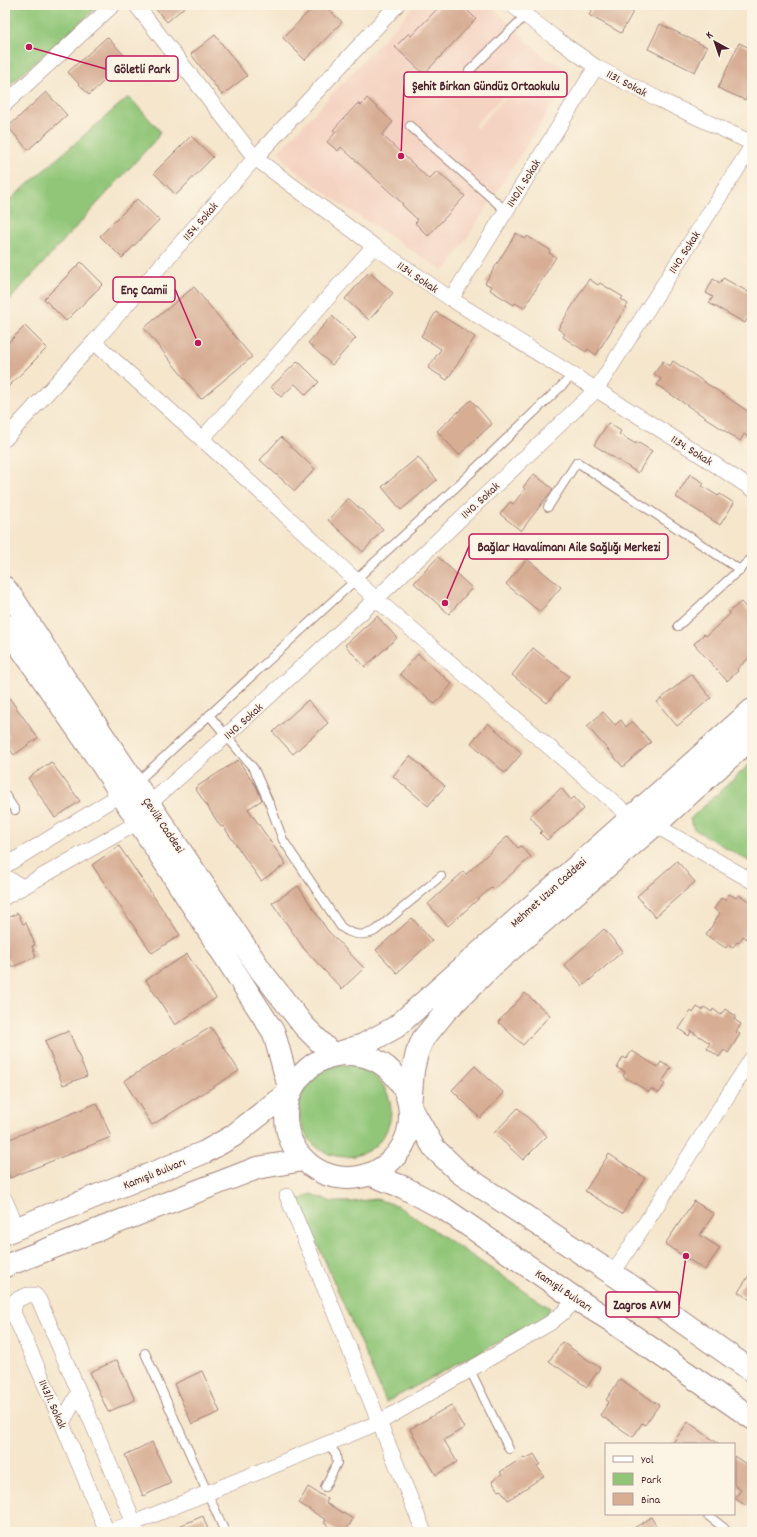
<svg xmlns="http://www.w3.org/2000/svg" width="757" height="1537" font-family="Dekko,sans-serif">
  <rect width="100%" height="100%" fill="#fcf5e5"/>
  <filter id="ink" filterUnits="userSpaceOnUse"><feTurbulence type="fractalNoise" baseFrequency=".025" numOctaves="2"/><feDisplacementMap in="SourceGraphic" scale="8" xChannelSelector="R" yChannelSelector="G"/><feConvolveMatrix kernelMatrix="1 2 1 2 8 2 1 2 1" color-interpolation-filters="sRGB"/></filter>
  <filter id="wash" filterUnits="userSpaceOnUse"><feTurbulence type="fractalNoise" baseFrequency=".012" numOctaves="4" result="noise"/><feDisplacementMap in="SourceGraphic" scale="16" xChannelSelector="R" yChannelSelector="G"/><feGaussianBlur stdDeviation="0.9" result="paint"/><feColorMatrix in="noise" values="0 0 0 0 0 0 0 0 0 0 0 0 0 0 0 0 0 1.4 0 .05"/><feComposite in="paint" operator="in"/></filter>
  <g filter="url(#wash)">
    <rect width="100%" height="100%" fill="#f5e6cc"/>
    <path fill="#f5d3c2" fill-rule="evenodd" d="M415 5H490L544 57 560 65 567 71 570 78 449 266 442 270 340 204 285 162 279 151ZM534 67 477 128 474 125Z"/>
    <path fill="#91c678" stroke="#6e7252" d="M5 5H100L5 89Z
      M127 98 131 99 160 131 157 138 5 305V204Z
      M752 762V863L694 829 690 819Z
      M299 1111a46 46 0 1 1 92 0a46 46 0 1 1-92 0Z
      M311 1194 332 1202H351L376 1199 396 1205 550 1308 546 1317 386 1402 299 1201Z"/>
    <g id="blocks">
      <path fill="#d7ad94" d="M152 5H187L167 22Z
        M315 5H324L342 22 305 60 283 38Z
        M441 5H462L476 19 424 74 395 47 409 33 411 36Z
        M595 5H637L621 33 589 15Z
        M660 24 707 47 695 72 648 49Z
        M215 35 247 76 222 95 191 54Z
        M107 37 128 59 89 95 68 72Z
        M739 43 752 49V86L745 100 718 88Z
        M46 92 67 115 28 150 8 127Z
        M367 98 393 122 382 135 429 179 437 171 465 196 428 236 415 223 418 220 402 205 403 204 341 147 338 151 327 142 336 132 333 130 358 103 361 106Z
        M191 136 213 157 176 195 154 173Z
        M137 199 159 220 122 258 100 236Z
        M516 233 526 239 527 236 550 250 549 253 556 257 524 308 515 303 514 305 490 290 492 287 485 283Z
        M81 262 103 284 66 321 44 299Z
        M369 272 393 293 369 320 345 299Z
        M723 278 752 294V320L748 318 745 323 709 303 713 297 706 293 713 279 720 283Z
        M589 279 598 285 600 283 623 297 621 299 628 304 596 355 588 349 586 352 563 337 565 334 558 329Z
        M194 287 252 357 201 399 144 328Z
        M436 312 475 337 447 380 428 368 441 349 421 336Z
        M332 316 356 338 332 365 308 343Z
        M25 326 47 348 5 390V346Z
        M298 361 319 382 306 395 295 384 281 397 271 387Z
        M663 361 670 366 673 361 752 414V440L744 434 740 441 657 385 661 379 654 374Z
        M471 400 492 424 459 455 437 431Z
        M608 423 621 431 619 434 636 444 637 442 652 451 638 473 594 445Z
        M281 437 315 469 295 491 260 460Z
        M418 457 437 480 401 510 382 487Z
        M534 474 553 489 521 531 500 514 510 502 513 504 525 489 523 487Z
        M690 474 704 483 702 486 718 496 720 494 734 503 720 525 676 497Z
        M348 498 383 529 363 552 328 520Z
        M438 557 472 588 449 614 414 583Z
        M527 559 561 587 540 612 506 584Z
        M741 602 752 614V655L737 669 738 671 727 681 694 644 704 634 706 636 730 614 729 612Z
        M377 616 397 638 365 667 345 645Z
        M533 648 569 676 547 703 512 675Z
        M418 654 452 684 435 704 400 674Z
        M691 674 711 698 677 726 657 702Z
        M5 692 38 738 14 755 5 743V739L9 736 5 730Z
        M308 700 328 723 293 754 273 732Z
        M603 712 615 725 621 720 626 727 632 721 651 742 623 767 587 726Z
        M488 723 522 753 505 773 471 743Z
        M410 756 445 786 428 806 393 776Z
        M238 760 256 786 262 800 248 809 286 864 261 881 223 826 221 827 195 788Z
        M51 762 80 801 55 818 28 778Z
        M561 788 571 800 574 797 584 809 547 840 540 833 542 831 530 816Z
        M508 836 518 848 521 846 531 857 494 889 492 887 448 926 428 904 463 872 466 874Z
        M119 846 180 935 152 953 92 865Z
        M677 861 695 882 655 917 637 896Z
        M298 886 328 931 364 968 342 989 305 950 272 903Z
        M729 894 736 898 739 895 752 903V932L747 939 743 936 739 943 737 942 733 947 728 944 726 948 706 935 720 913 714 909 721 898 725 900Z
        M18 913 23 924 26 923 35 945 32 946 36 957 12 967 8 959 5 960V919Z
        M412 918 432 941 397 973 376 950Z
        M604 929 623 951 583 986 564 965Z
        M187 954 216 998 175 1025 146 980Z
        M525 993 550 1015 523 1045 498 1022Z
        M697 1007 702 1010 704 1007 712 1012 713 1009 721 1015 725 1009 736 1016 734 1019 741 1024 736 1032 740 1034 728 1053 724 1050 719 1057 707 1048 710 1043 691 1031 689 1036 679 1029 691 1011 693 1013Z
        M211 1027 239 1071 152 1125 124 1081Z
        M69 1031 87 1076 63 1085 45 1041Z
        M632 1051 658 1067 661 1062 671 1068 662 1082 665 1084 659 1093 651 1089 649 1092 623 1076 625 1072 617 1068 623 1057 626 1059Z
        M475 1066 504 1093 480 1118 452 1090Z
        M97 1103 111 1137 10 1178 5 1165V1141Z
        M518 1108 547 1136 523 1160 494 1133Z
        M609 1154 645 1178 622 1214 585 1191Z
        M694 1201 714 1214 700 1235 720 1248 705 1270 665 1244Z
        M752 1271V1301L738 1292Z
        M562 1342 600 1368 587 1387 549 1361Z
        M117 1360 135 1400 108 1412 90 1372Z
        M202 1371 220 1412 192 1424 174 1384Z
        M620 1379 659 1405 645 1425 642 1423 633 1437 600 1415 609 1402 606 1400Z
        M451 1405 464 1428 444 1440 457 1462 436 1475 410 1429Z
        M688 1422 719 1444H672Z
        M152 1442 171 1483 143 1496 125 1455Z
        M534 1454 540 1464 537 1466 544 1476 508 1500 501 1490 498 1491 492 1481 502 1474 500 1472 524 1457 525 1459Z
        M734 1456 752 1468V1498L746 1506 735 1498 741 1490 734 1485Z
        M308 1487 328 1499 326 1503 353 1519 345 1532H338L324 1523 326 1520 299 1503Z
        M203 1516 209 1532H165Z
        M651 1517 660 1532H627L639 1525Z"/>
    </g>
  </g>
  <g filter="url(#ink)">
    <use href="#blocks" fill-opacity="0" stroke="#a0827c" stroke-width="1"/>
    <g fill="none" stroke-linecap="round" stroke-linejoin="round">
      <g stroke="#a0827c" stroke-width="10">
        <path id="lane" d="M469 71 526 15
          M410 126 506 211
          M548 507 577 462 740 570
          M678 626 752 558
          M209 715 254 769 270 805 283 840 341 927C352 935 362 937 375 931L441 876
          M136 783 456 487 572 376
          M5 795 15 810
          M145 1353 225 1532
          M470 1370 509 1449
          M325 1487 337 1463 336 1454 327 1443
          M706 1514 724 1528 727 1532"/>
      </g>
      <g stroke="#a0827c" stroke-width="16">
        <path id="street" d="M136 5 255 158 374 246 451 299 693 450 752 489
          M512 5 554 37 596 67 658 99 752 143
          M5 104 113 5
          M451 299 596 67
          M94 342 254 486 376 599 631 817
          M5 439 94 342 255 158 397 5
          M202 439 374 246
          M149 804 227 735 376 599 596 390 752 146
          M655 825 752 881
          M5 866 121 794
          M5 877 23 887
          M5 897 139 822
          M287 1196 424 1532
          M5 1200 17 1228
          M613 1275 619 1264 752 1058
          M62 1423 79 1392
          M106 1532 134 1523 380 1422 550 1323 565 1311 576 1299
          M107 1532 62 1423 13 1312 16 1300 28 1295H35L39 1300 79 1392 138 1532"/>
      </g>
      <g stroke="#a0827c" stroke-width="24">
        <path id="secondary" d="M5 588 14 600 63 676 262 972 304 1026 333 1055 363 1045 396 1027 752 710
          M5 625 103 766 274 1033 290 1091
          M410 1106 413 1070 417 1053 423 1039 445 1012 492 966 655 825 752 737"/>
      </g>
      <g stroke="#a0827c" stroke-width="24">
        <path id="highway" d="M286 1116a62 62 0 1 1 124 0a62 62 0 1 1-124 0Z
          M410 1106 434 1148 460 1173 634 1288 752 1371
          M369 1174 403 1187 446 1210 576 1299 610 1320 752 1418
          M5 1233 205 1152 233 1136 290 1091
          M5 1266 257 1168 303 1160"/>
      </g>
      <use href="#lane" stroke="#fff" stroke-width="8"/>
      <use href="#street" stroke="#fff" stroke-width="15"/>
      <use href="#secondary" stroke="#fff" stroke-width="22"/>
      <use href="#highway" stroke="#fff" stroke-width="22"/>
    </g>
  </g>
  <g text-anchor="middle" stroke-width="3" stroke-linejoin="round" paint-order="stroke">
    <g font-size="12" fill="#4a1f2b" stroke="#fcf5e5">
      <text transform="translate(627 83) rotate(28)" y="4">1131. Sokak</text>
      <text transform="translate(523 183) rotate(-58)" y="4">1140/1. Sokak</text>
      <text transform="translate(200 221) rotate(-49)" y="4">1154. Sokak</text>
      <text transform="translate(684 252) rotate(-57)" y="4">1140. Sokak</text>
      <text transform="translate(418 277) rotate(34)" y="4">1134. Sokak</text>
      <text transform="translate(692 450) rotate(32)" y="4">1134. Sokak</text>
      <text transform="translate(480 500) rotate(-43)" y="4">1140. Sokak</text>
      <text transform="translate(243 721) rotate(-42)" y="4">1140. Sokak</text>
      <text transform="translate(164 825) rotate(56)" y="4">Çevlik Caddesi</text>
      <text transform="translate(548 892) rotate(-42)" y="4">Mehmet Uzun Caddesi</text>
      <text transform="translate(154 1173) rotate(-22)" y="4">Kamışlı Bulvarı</text>
      <text transform="translate(564 1290) rotate(34)" y="4">Kamışlı Bulvarı</text>
      <text transform="translate(53 1404) rotate(66)" y="4">1143/1. Sokak</text>
    </g>
  </g>
  <path fill="none" stroke="#c2185b" stroke-width="1.5" d="M29 47L106 69M401 156L404 85M198 343L175 289M445 603L469 546M686 1256L679 1305"/>
  <g fill="#c2185b" stroke="#fcf5e5" stroke-width="1.5">
    <circle cx="29" cy="47" r="4"/>
    <circle cx="401" cy="156" r="4"/>
    <circle cx="198" cy="343" r="4"/>
    <circle cx="445" cy="603" r="4"/>
    <circle cx="686" cy="1256" r="4"/>
  </g>
  <g fill="#fcf5e5" stroke="#c2185b" stroke-width="1.5">
    <rect x="106" y="56" width="72" height="25" rx="4"/>
    <rect x="404" y="72" width="163" height="25" rx="4"/>
    <rect x="113" y="277" width="62" height="25" rx="4"/>
    <rect x="469" y="534" width="199" height="25" rx="4"/>
    <rect x="606" y="1292" width="73" height="25" rx="4"/>
  </g>
  <g font-size="13" text-anchor="middle" font-weight="bold" fill="#4a1f2b">
    <text x="142" y="73">Göletli Park</text>
    <text x="486" y="90">Şehit Birkan Gündüz Ortaokulu</text>
    <text x="144" y="294">Enç Camii</text>
    <text x="569" y="551">Bağlar Havalimanı Aile Sağlığı Merkezi</text>
    <text x="642" y="1309">Zagros AVM</text>
  </g>
  <rect width="757" height="1537" fill="none" stroke="#fcf5e5" stroke-width="20"/>
  <rect x="605" y="1443" width="130" height="72" fill="#fcf5e5" stroke="#b59f9b"/>
  <rect x="613" y="1456" width="20" height="6" fill="#ffffff" stroke="#b59f9b"/>
  <text x="641" y="1463" font-size="12" fill="#4a1f2b">Yol</text>
  <rect x="613" y="1473" width="20" height="12" fill="#91c678" stroke="#b59f9b"/>
  <text x="641" y="1483" font-size="12" fill="#4a1f2b">Park</text>
  <rect x="613" y="1493" width="20" height="12" fill="#d7ad94" stroke="#b59f9b"/>
  <text x="641" y="1503" font-size="12" fill="#4a1f2b">Bina</text>
  <g transform="translate(715 42) rotate(320)" stroke="#fcf5e5" stroke-width="3" paint-order="stroke">
  <path d="M0-3L7 15L0 10L-7 15Z" fill="#4a1f2b"/>
  <text y="-6" font-size="11" font-weight="bold" text-anchor="middle" fill="#4a1f2b">K</text>
  </g>
</svg>
